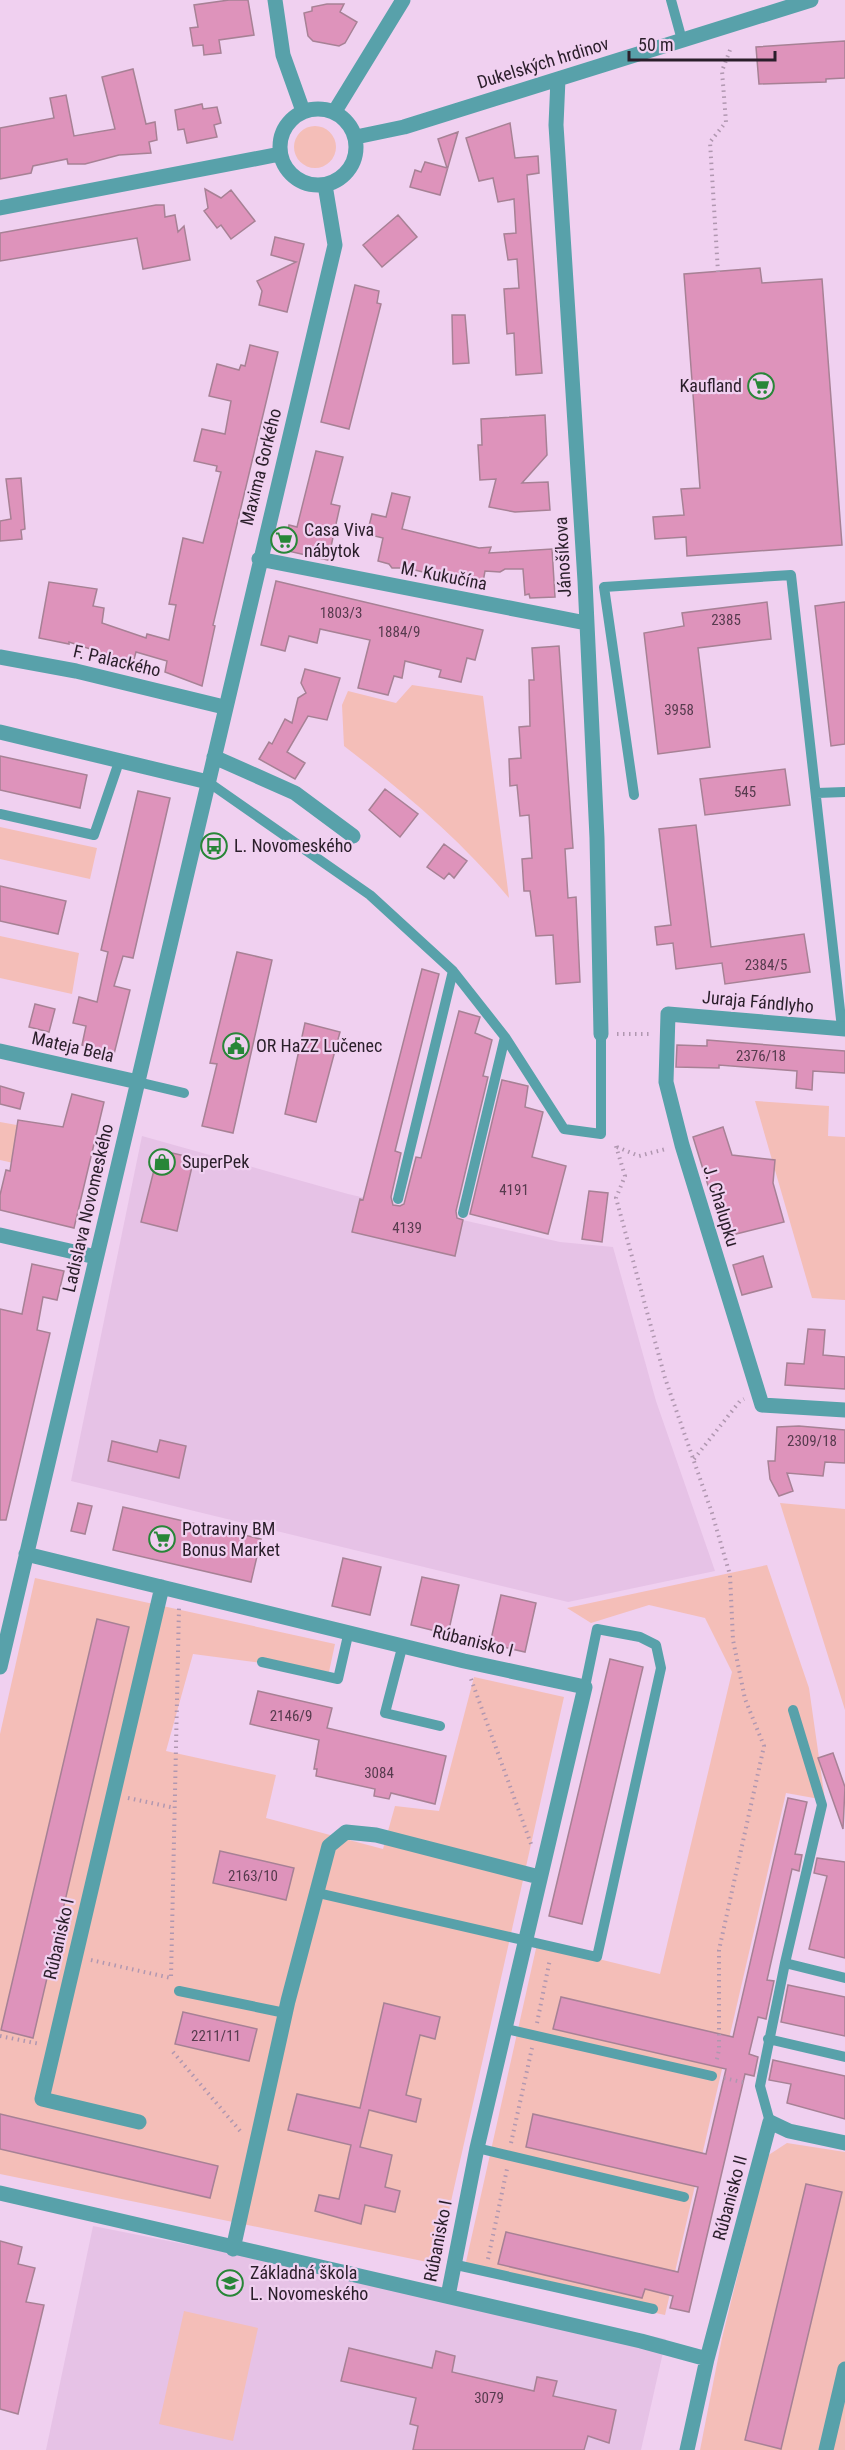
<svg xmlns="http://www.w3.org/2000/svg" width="845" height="2450" font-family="'Roboto Condensed',sans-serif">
  <rect width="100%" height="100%" fill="#f0d0f0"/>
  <path fill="#e6c2e6" d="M142 1136 348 1194 560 1242 613 1247 656 1401 715 1571 568 1602 71 1481Z
    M93 2226 666 2339 641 2450H46Z"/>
  <path fill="#f4beb8" d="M294 147a21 21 0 1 1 42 0a21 21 0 1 1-42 0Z
    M412 685 483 696 509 898C461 840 404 792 344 746L342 705 348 691 396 703Z
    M0 827 97 848 90 879 0 859Z
    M0 936 79 953 72 994 0 978Z
    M755 1101 829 1106 828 1136 845 1137V1300L812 1298Z
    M0 1122 39 1129 31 1167 0 1160Z
    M780 1503 845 1509V1710Z
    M767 1565 809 1688 825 1800 786 1793 665 2315 464 2271 537 1944 660 1974 732 1672 705 1618 649 1605 591 1623 567 1608Z
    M35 1578 335 1644 329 1672 193 1654 166 1751 276 1775 266 1818 383 1849 395 1806 439 1811 474 1677 564 1697 437 2264 0 2174V1734Z
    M787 2143 845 2152V2450H700L722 2338 767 2156Z
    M184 2311 258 2328 233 2441 159 2424Z"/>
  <path fill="#de93bb" stroke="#a78195" stroke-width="1.5" d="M229 0H248L254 35 219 40 221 53 204 55 203 45 193 46 190 28 198 27 194 5Z
    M327 4H344L340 12 357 22 345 43 339 46 313 41 308 36 304 13 312 11V7Z
    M845 41V78L826 79V82L759 84 756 47Z
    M133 69 146 124 155 122 157 140 149 142 151 153 119 155 85 164H68L67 159 33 166 31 173 0 179V128L54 118 50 98 66 95 74 136 115 129 102 77Z
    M202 104 203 109 217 107 221 123 214 125 217 137 187 143 184 129 178 130 175 110Z
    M510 123 515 158 538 156 539 173 527 175 542 373 516 375 514 333 507 334 504 289 519 288 517 259 508 260 504 234 516 233 514 199 498 202 493 178 479 181 466 138Z
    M458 132 440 195 410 187 415 170 421 172 425 162 447 168 438 139Z
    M205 189 221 198 231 190 255 221 231 239 221 225 217 228 204 211 208 208Z
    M156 205H164L165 217 175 215 178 232 184 226 190 260 143 269 137 238 0 261V233Z
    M398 215 417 237 382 267 363 245Z
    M275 237 304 244 287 312 259 305 262 291 257 281 296 262 271 255Z
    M760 268 762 283 822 279 842 545 687 556 686 537 655 539 653 517 684 515 681 489 700 488 684 274Z
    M355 285 379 291 377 303 381 304 349 429 321 422Z
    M452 315H465L469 363 453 364Z
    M250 345 278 352 213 625 215 626 202 686 165 672 167 661 136 652 133 663 69 642V644L39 638 49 582 97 589 93 606 104 608 102 623 146 638 147 634 169 640 176 605 169 604 183 538 203 543 221 472 216 471 217 466 194 461 202 429 225 434 231 401 209 396 217 364 239 370 241 365 245 366Z
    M545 415 547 455 522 483 548 482 550 510 515 512 489 507 496 479 480 480 478 445H482L481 419Z
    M316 451 343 457 331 504 340 506 328 560 288 551 289 545 285 543 289 525 297 527Z
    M21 478 25 529 21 530 22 539 0 541V521L11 519 6 479Z
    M392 493 410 497 402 529 479 548 491 547 489 553 552 549 555 597 530 598 529 594 525 595 523 569H505L500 572 485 571 483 582 468 579 467 583 407 568H392L389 564 378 561 383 538 367 534 372 514 386 517Z
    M276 581 483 630 475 660 467 658 461 682 439 677 441 670 405 661 402 678 394 676 388 695 358 688 370 640 320 629 317 643 289 636 285 651 261 645Z
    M767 602 771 639 698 648 710 747 658 754 644 633 684 626 682 613Z
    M845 602V744L831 746 815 606Z
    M559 646 573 848 565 849 568 898 576 897 580 982 556 984 553 935 536 936 530 891H524L522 859 532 858 529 815 520 816 517 785 510 786 509 759 521 758 519 727 530 726 529 680H534L532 648Z
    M305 669 340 678 327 720 308 716 287 752 305 763 295 779 259 759 269 742 272 744 285 719 292 723 298 698 306 693 301 683Z
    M0 756 87 775 80 808 0 790Z
    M785 769 790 805 705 815 700 779Z
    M385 789 418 814 400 837 369 810Z
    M138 791 170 798 133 958 123 956 114 986 130 990 113 1058 87 1052 88 1047 82 1045 86 1026 73 1023 79 997 97 1002 108 952 101 950Z
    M696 825 711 947 804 934 810 972 725 984 722 963 676 969 673 943 657 945 655 927 671 925 659 829Z
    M444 844 467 861 454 878 449 873 444 879 427 867Z
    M0 886 66 901 58 934 0 921Z
    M237 952 272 960 233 1133 202 1126 217 1064 210 1063Z
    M422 969 439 974 395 1151 401 1153 391 1197 393 1205 400 1206 404 1204 416 1157 421 1158 459 1011 480 1017 475 1033 492 1040 483 1076 488 1077 456 1211 457 1218 463 1220 455 1256 352 1232 360 1199 363 1200Z
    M35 1004 55 1009 49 1032 29 1027Z
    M305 1023 340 1032 316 1122 285 1114Z
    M707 1040 845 1051V1073L813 1071 812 1090 796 1088 797 1071 719 1065V1068L676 1067 677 1045 707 1046Z
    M502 1080 528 1086 525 1107 543 1112 532 1157 566 1166 548 1234 470 1214Z
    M0 1086 24 1093 20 1109 0 1104Z
    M72 1094 104 1102 74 1228 0 1210V1195L6 1170 10 1171 18 1120 63 1127Z
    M723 1127 732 1155 775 1160 773 1183 784 1222 724 1237 693 1137Z
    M159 1150 194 1158 177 1231 141 1222Z
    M589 1191 608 1193 602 1242 582 1239Z
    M763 1256 772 1287 742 1295 733 1265Z
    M32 1264 64 1271 57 1300 43 1297 37 1330 50 1333 6 1520H0V1309L22 1314Z
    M808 1329 825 1330 823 1355 845 1357V1389L785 1385 787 1363 804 1364Z
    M799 1426 845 1430V1463L825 1462 823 1476 787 1473 793 1491 779 1496 770 1479 768 1461H775L777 1427Z
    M160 1440 186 1446 179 1478 108 1461 112 1441 157 1452Z
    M78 1503 92 1506 85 1534 71 1531Z
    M123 1507 261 1539 251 1582 113 1550Z
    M343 1558 381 1567 370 1615 332 1606Z
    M422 1577 459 1585 448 1634 411 1625Z
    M501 1595 536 1603 525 1652 490 1644Z
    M97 1619 129 1627 33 2038 1 2030Z
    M610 1659 643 1667 582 1924 549 1916Z
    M258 1691 332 1708 327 1728 446 1756 435 1804 391 1793 389 1799 374 1796 375 1789 316 1776 317 1769H314L319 1740 250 1724Z
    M833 1753 845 1787 843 1829 818 1758Z
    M788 1798 807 1802 795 1854 802 1855 799 1871 792 1869 767 1980 774 1981 766 2019 758 2017 749 2054 758 2057 754 2076 745 2074 689 2312 670 2308 673 2296 645 2289 642 2298 498 2264 506 2232 678 2272 698 2187 526 2147 533 2114 706 2154 726 2069 553 2029 561 1997 733 2037Z
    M220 1851 294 1868 286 1900 213 1883Z
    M817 1858 845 1862V1958L809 1949 827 1876 814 1873Z
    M788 1985 845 1997V2036L781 2022Z
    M384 2003 440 2017 435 2039 420 2035 406 2095 421 2099 416 2122 369 2110 360 2147 392 2155 385 2187 400 2191 395 2212 365 2205 361 2224 315 2211 319 2195 339 2199 351 2145 288 2130 297 2094 360 2108Z
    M183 2012 257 2029 249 2061 175 2044Z
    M773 2060 845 2076V2119L787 2103 791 2084 769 2080Z
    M0 2114 218 2166 210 2198 0 2149Z
    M806 2184 842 2192 781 2449 745 2440Z
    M0 2241 22 2247 18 2264 35 2268 26 2302 44 2305 18 2414 0 2409Z
    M349 2348 432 2368 436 2351 455 2356 452 2372 534 2391 537 2377 557 2381 553 2396 616 2410 609 2443 588 2436 584 2450H413L418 2426 410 2424 416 2398 341 2381Z"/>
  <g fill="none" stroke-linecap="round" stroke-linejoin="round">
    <path stroke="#b097b0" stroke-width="4" stroke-dasharray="1.5 4.5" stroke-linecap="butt" d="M718 272 710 142 726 122 722 71 730 50
      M617 1034H652
      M616 1146 625 1176 616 1198 665 1378 712 1513 730 1575 733 1640 745 1699 764 1746 719 1950V2050L716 2063
      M617 1147 639 1156 666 1149
      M694 1459 740 1401 744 1399
      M471 1679 531 1844
      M128 1798 175 1808
      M91 1960 171 1978 179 1607
      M537 2023 550 1959
      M0 2036 40 2044
      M173 2052 241 2132
      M724 2078 746 2083
      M511 2143 532 2048
      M488 2259 507 2169"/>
    <path stroke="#58a1aa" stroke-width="10" d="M671 0 682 40
      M208 782 370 895 453 971 505 1037 564 1129 601 1134V1034
      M817 793 845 792
      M634 795 604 587 791 575 842 1028
      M0 814 94 835 119 762
      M138 1082 184 1093
      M398 1199 453 971
      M463 1213 505 1037
      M403 1644 385 1713 440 1726
      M262 1662 338 1679 349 1631
      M318 1893 597 1957 661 1668 656 1645 640 1637 597 1629 585 1687
      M785 1963 822 1805 793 1710
      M179 1991 285 2013
      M506 2029 712 2076
      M768 2039 845 2057
      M770 2122 760 2086 785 1963 845 1978
      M477 2148 684 2197
      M452 2264 653 2309"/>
    <path stroke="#58a1aa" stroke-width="15" d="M275 0 283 55 303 111
      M558 79 556 125 585 581 597 838 601 1034
      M280 147a38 38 0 1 1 76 0a38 38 0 1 1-76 0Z
      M335 111 403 0
      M356 137 404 127 811 0
      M0 208 280 154
      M259 559 586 623
      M0 657 76 671 224 707
      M0 732 208 782
      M214 757 295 793 353 836
      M845 1029 668 1014 666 1082 682 1145 762 1405 845 1410
      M0 1051 138 1082
      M0 1235 96 1257
      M26 1554 464 1661 585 1687 477 2148 448 2296
      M0 1667 335 245 325 185
      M139 2122 42 2099 162 1587
      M0 2193 641 2341 707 2359 687 2450
      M233 2249 288 2001 329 1846 346 1832 376 1835 539 1877
      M707 2359 770 2122 789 2131 845 2143
      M826 2450 845 2369"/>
  </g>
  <defs>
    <g id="supermarket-ring" transform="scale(1.35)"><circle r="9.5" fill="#f0d0f0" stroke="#288638" stroke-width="1.5"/><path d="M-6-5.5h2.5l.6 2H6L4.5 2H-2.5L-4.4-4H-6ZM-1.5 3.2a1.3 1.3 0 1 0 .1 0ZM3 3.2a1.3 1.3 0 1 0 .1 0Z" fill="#288638"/></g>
    <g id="bus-ring" transform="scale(1.35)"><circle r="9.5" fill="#f0d0f0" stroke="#288638" stroke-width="1.5"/><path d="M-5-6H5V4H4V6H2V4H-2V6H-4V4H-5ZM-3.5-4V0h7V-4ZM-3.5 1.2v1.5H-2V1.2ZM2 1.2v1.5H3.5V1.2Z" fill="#288638"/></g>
    <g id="civic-ring" transform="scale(1.35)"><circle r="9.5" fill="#f0d0f0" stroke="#288638" stroke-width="1.5"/><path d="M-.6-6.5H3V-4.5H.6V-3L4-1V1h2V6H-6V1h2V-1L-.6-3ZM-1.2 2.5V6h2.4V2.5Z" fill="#288638"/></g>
    <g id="shop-ring" transform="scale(1.35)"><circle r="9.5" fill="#f0d0f0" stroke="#288638" stroke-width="1.5"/><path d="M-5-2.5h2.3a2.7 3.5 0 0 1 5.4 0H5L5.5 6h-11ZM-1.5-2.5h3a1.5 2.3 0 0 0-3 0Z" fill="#288638"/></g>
    <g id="school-ring" transform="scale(1.35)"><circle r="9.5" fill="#f0d0f0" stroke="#288638" stroke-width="1.5"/><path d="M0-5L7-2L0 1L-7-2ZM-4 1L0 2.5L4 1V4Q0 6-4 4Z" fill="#288638"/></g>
  </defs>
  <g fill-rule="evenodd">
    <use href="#supermarket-ring" x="761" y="386"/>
    <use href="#supermarket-ring" x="284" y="540"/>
    <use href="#bus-ring" x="214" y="846"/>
    <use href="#civic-ring" x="236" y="1046"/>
    <use href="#shop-ring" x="162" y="1162"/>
    <use href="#supermarket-ring" x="162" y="1539"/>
    <use href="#school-ring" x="230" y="2283"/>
  </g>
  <g text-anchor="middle" stroke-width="4.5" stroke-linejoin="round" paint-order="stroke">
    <g font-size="15" fill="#573b4e">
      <text x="341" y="618">1803/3</text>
      <text x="726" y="625">2385</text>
      <text x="399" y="637">1884/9</text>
      <text x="679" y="715">3958</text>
      <text x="745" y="797">545</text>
      <text x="766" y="970">2384/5</text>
      <text x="761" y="1061">2376/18</text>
      <text x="514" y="1195">4191</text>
      <text x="407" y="1233">4139</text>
      <text x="812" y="1446">2309/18</text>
      <text x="291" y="1721">2146/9</text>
      <text x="379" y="1778">3084</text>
      <text x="253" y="1881">2163/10</text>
      <text x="216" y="2041">2211/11</text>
      <text x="489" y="2403">3079</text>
    </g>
    <g font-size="18" fill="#2a1e2a" stroke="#f0d0f0">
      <text transform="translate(543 63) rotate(-17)" y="6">Dukelských hrdinov</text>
      <text transform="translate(261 467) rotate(-76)" y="6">Maxima Gorkého</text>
      <text transform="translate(563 557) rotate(-93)" y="6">Jánošíkova</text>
      <text transform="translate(444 576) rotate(11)" y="6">M. Kukučína</text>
      <text transform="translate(117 661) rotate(13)" y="6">F. Palackého</text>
      <text transform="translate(758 1002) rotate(5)" y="6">Juraja Fándlyho</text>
      <text transform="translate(73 1047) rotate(13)" y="6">Mateja Bela</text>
      <text transform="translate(721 1206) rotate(73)" y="6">J. Chalupku</text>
      <text transform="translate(88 1208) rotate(-77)" y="6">Ladislava Novomeského</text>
      <text transform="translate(473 1641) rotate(14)" y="6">Rúbanisko I</text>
      <text transform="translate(59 1939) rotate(-77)" y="6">Rúbanisko I</text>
      <text transform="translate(730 2198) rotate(-75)" y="6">Rúbanisko II</text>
      <text transform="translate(438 2241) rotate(-79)" y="6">Rúbanisko I</text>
    </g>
    <g font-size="18" fill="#2a1e2a" stroke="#f0d0f0" text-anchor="start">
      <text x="742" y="392" text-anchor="end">Kaufland</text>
      <text x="304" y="536">Casa Viva<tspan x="304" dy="21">nábytok</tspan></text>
      <text x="234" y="852">L. Novomeského</text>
      <text x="256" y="1052">OR HaZZ Lučenec</text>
      <text x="182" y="1168">SuperPek</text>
      <text x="182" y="1535">Potraviny BM<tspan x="182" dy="21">Bonus Market</tspan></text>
      <text x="250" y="2279">Základná škola<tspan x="250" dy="21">L. Novomeského</tspan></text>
    </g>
  </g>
  <path d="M629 51v9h146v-9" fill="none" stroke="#2a1e2a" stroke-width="3"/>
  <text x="638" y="51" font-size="18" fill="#2a1e2a" stroke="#f0d0f0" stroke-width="4.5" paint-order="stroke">50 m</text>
</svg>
